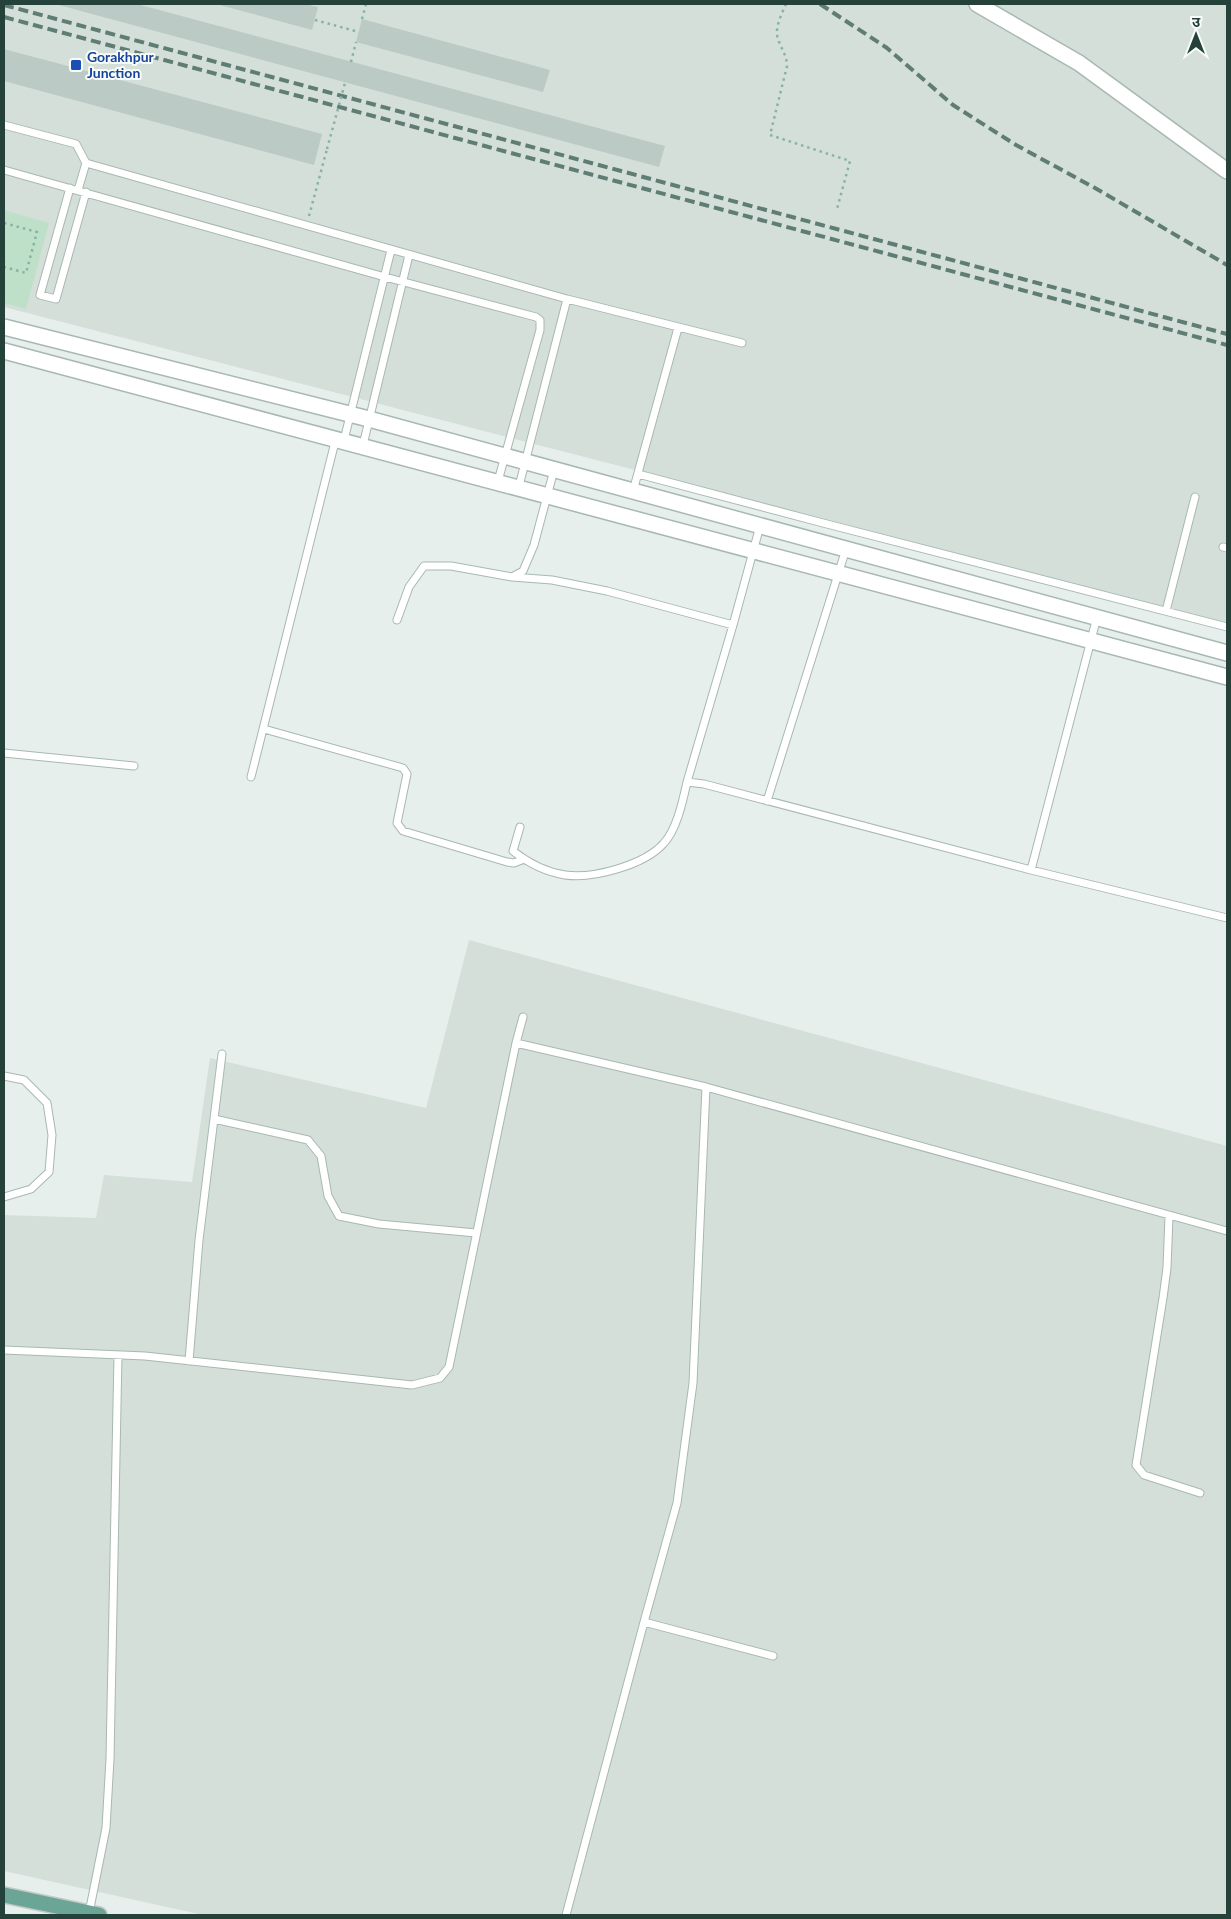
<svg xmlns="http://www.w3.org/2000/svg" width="1231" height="1919" font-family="Lato,'Noto Sans Devanagari',sans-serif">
  <rect width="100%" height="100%" fill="#e6efeb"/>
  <path fill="#d4dfda" d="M4 4H1227V623L4 307Z
    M469 940 1227 1146V1915H203L4 1871V1215L96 1218 104 1175 192 1182 210 1058 426 1108Z"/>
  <path fill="#bfe0c8" d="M4 210 49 223 26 309 4 303Z"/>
  <path fill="#bbcac4" d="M55 4H137L665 146 659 167Z
    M216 4H305L318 7 312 30Z
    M362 19 550 70 543 92 356 42Z
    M4 49 322 134 314 165 4 81Z"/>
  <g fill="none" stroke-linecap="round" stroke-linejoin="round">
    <g stroke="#a8b8b2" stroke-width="9">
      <path id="service" d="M4 125 76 144 86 163 567 299 519 486
        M4 170 385 277 536 317 540 320V330L498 481
        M70 188 40 295 56 299 86 192
        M78 190 86 163
        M567 299 742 343
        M344 440 391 250
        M363 445 409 255
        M638 474 823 523 1227 627
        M633 491 678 328
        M1223 547 1227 548
        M512 577 552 580 607 591 733 625 760 526
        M1166 611 1195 497
        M397 620 409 587 424 566H451L512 577 523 571 534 545 554 470
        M264 729 403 768 407 774 397 823 403 831 507 862 514 863 524 859
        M4 753 134 766
        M251 777 336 438
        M687 782 733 625
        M767 801 846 549
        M520 827 513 851C527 862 546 872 565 875 593 879 645 865 664 843 677 829 683 800 687 782L704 784 1031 870 1227 918
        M1031 870 1097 617
        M516 1043 706 1087 1227 1231
        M4 1076 24 1080 47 1103 52 1135 49 1172 31 1189 4 1197
        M214 1119 308 1140 321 1156 328 1196 339 1216 379 1224 476 1233
        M1169 1216 1167 1268 1163 1298 1136 1465 1144 1475 1200 1493
        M4 1350 145 1356 412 1385 440 1378 449 1367 516 1043 523 1017
        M189 1361 199 1240 222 1054
        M644 1622 773 1656
        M89 1913 106 1828 110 1759 118 1355
        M566 1915 644 1622 677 1503 693 1383 706 1087"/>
    </g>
    <g stroke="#a8b8b2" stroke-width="18">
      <path id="tertiary" d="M977 4 1079 63 1227 171
        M4 327 369 419 1227 653
        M4 351C412 457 819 568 1227 677"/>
    </g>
    <g stroke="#c2cac8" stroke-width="18">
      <path id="primary" d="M4 1895 99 1915"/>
    </g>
    <path stroke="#86b3a5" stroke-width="2.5" stroke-dasharray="2.5 4" stroke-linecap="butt" d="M786 4C782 13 776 25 777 35 779 46 787 54 787 66L770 135 850 161 837 209
      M362 19 366 4
      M315 20 359 32
      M351 62 356 42
      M309 216 327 149
      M4 223 37 232 26 273 4 267
      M4 260V264"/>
    <use href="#service" stroke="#fff" stroke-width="7"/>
    <use href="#tertiary" stroke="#fff" stroke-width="15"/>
    <use href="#primary" stroke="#6aa596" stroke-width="15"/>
    <path stroke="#5f7d75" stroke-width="4" stroke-dasharray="10 5" stroke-linecap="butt" d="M820 4 887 48 953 105 1016 145 1095 188 1227 265
      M4 5 1227 334
      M4 17 1227 345"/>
    <path stroke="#86b3a5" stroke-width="2.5" stroke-dasharray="2.5 4" stroke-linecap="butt" d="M327 149 345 83"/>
  </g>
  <rect fill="#1a4fb4" stroke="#f7fbf9" stroke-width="2" x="70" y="59" width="12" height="12" rx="2.5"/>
  <g text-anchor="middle" stroke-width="4" stroke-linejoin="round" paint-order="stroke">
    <g font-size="14" font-weight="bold" fill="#164399" stroke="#f7fbf9" text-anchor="start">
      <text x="87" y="62">Gorakhpur<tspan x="87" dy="16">Junction</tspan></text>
    </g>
  </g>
  <rect width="1231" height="1919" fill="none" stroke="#24423a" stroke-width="10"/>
  <g transform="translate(1196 35)" stroke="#f7fbf9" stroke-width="4" paint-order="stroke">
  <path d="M0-4L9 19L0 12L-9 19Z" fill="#24423a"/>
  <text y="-8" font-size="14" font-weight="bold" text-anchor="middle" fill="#24423a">उ</text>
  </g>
</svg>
